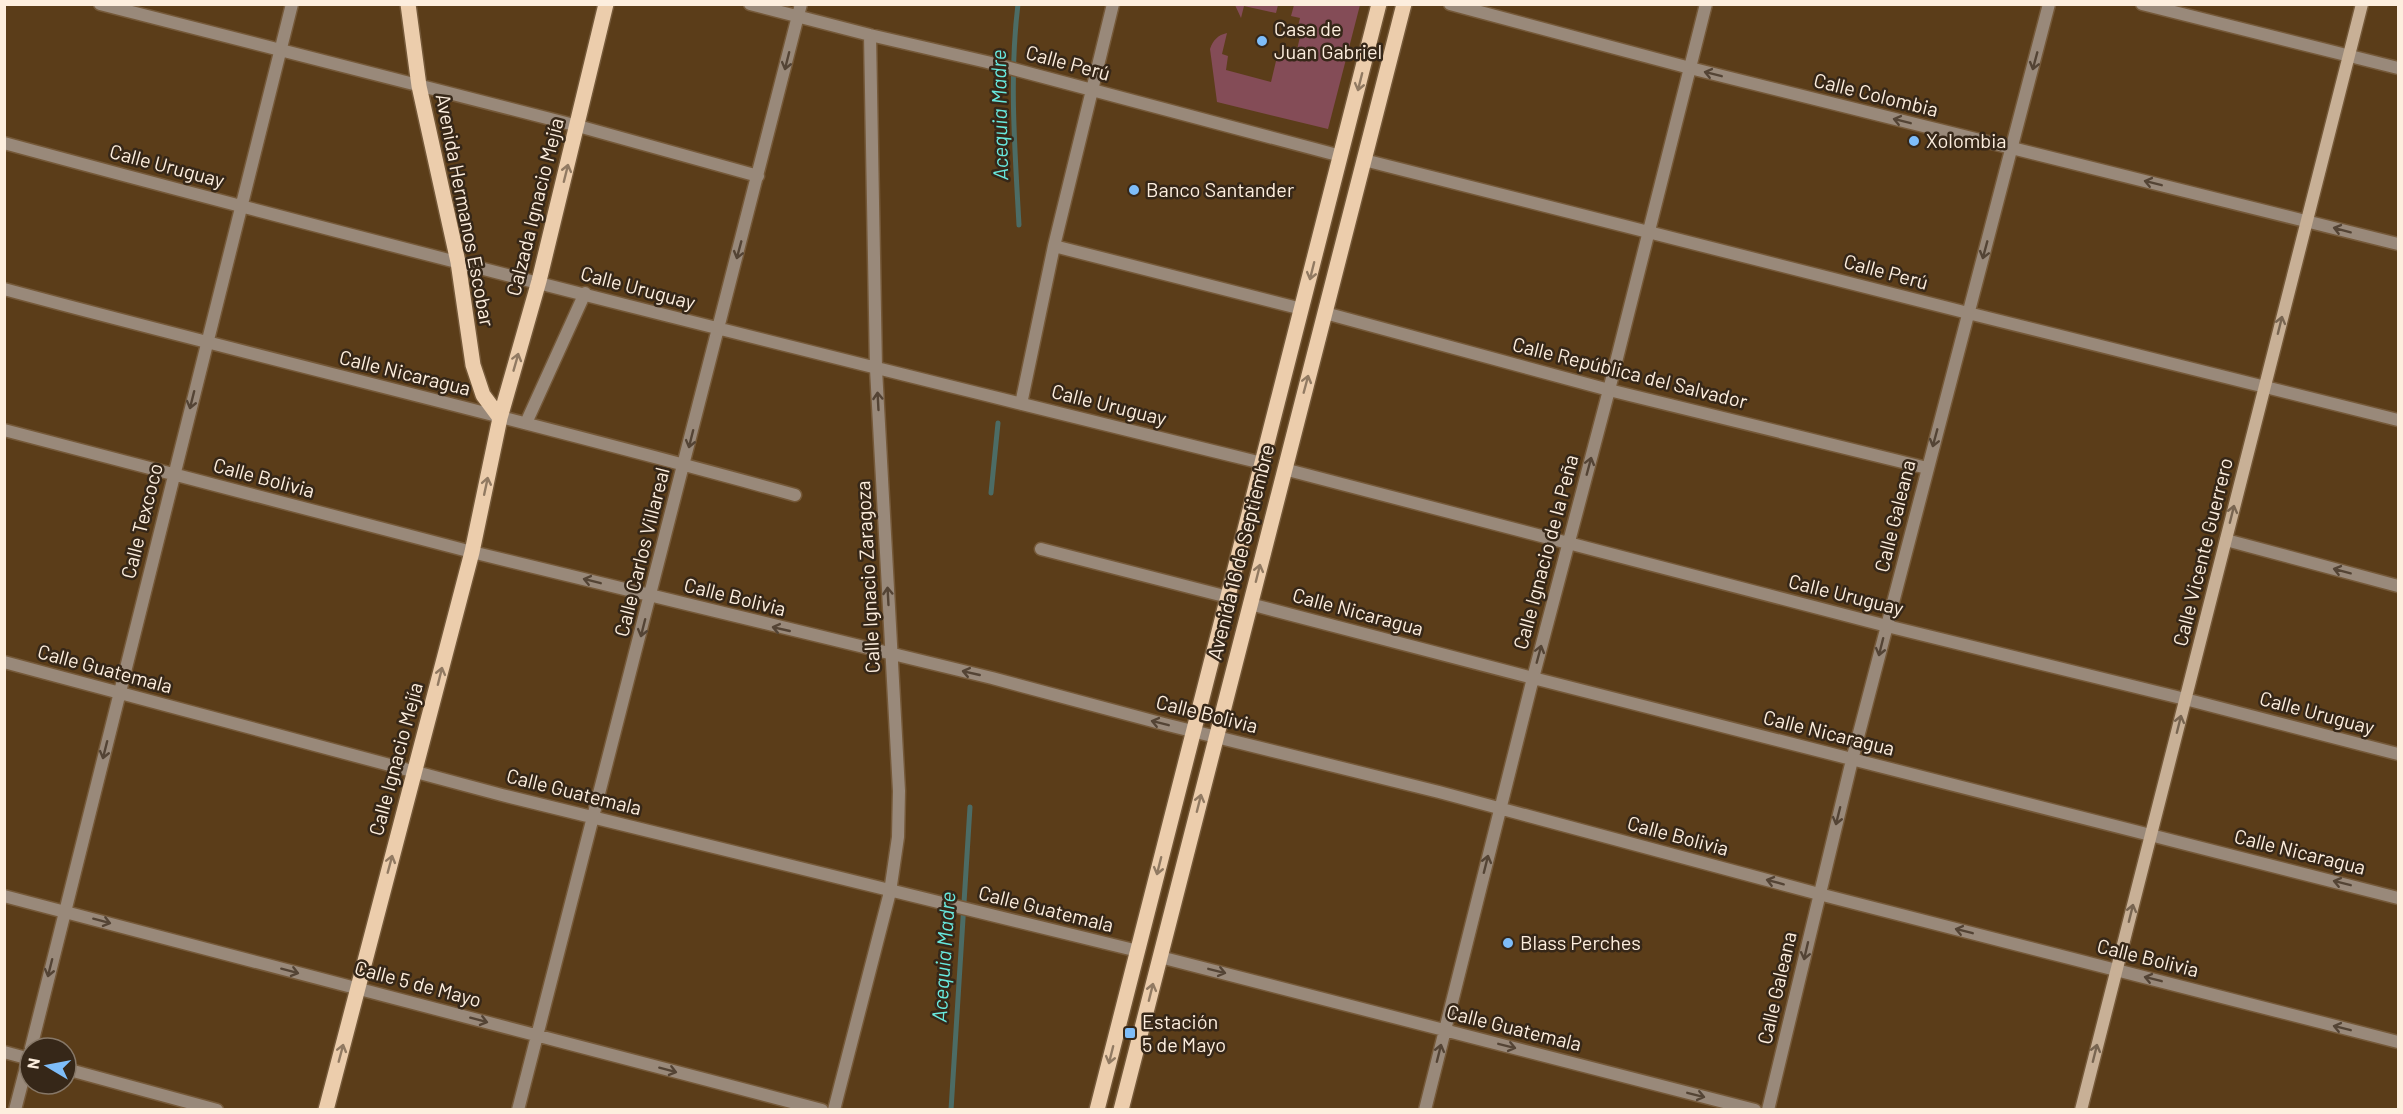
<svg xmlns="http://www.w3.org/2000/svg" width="2403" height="1114" font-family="Barlow,sans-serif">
  <rect width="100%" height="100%" fill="#5b3d19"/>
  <path fill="#844c57" d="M1235 5V4L1278 5 1276 13 1244 6 1241 18Z
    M1294 5H1360L1328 129 1217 102 1210 49C1213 40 1218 35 1227 33L1222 54 1228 56 1226 70 1271 82 1276 61 1282 53 1288 55 1290 48 1297 50 1301 32 1297 30 1300 18 1291 16Z"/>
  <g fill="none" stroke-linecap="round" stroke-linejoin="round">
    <path stroke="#4c6c65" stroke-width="5" d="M1018 4C1009 78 1015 151 1019 225
      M991 493 998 423
      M951 1110 970 807"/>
    <g stroke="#755939" stroke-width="15">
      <path id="street" d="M100 4 578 126 758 176
        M750 4 870 35 987 62 1341 156
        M1450 4 1690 68 2398 244
        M2142 4 2398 68
        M4 143C422 256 842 360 1262 463
        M1364 160 1968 313 2398 420
        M1054 246 1302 309
        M4 289C268 360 533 422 795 495
        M1325 313 1609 390 1927 468
        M1021 404 1054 246 1113 4
        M526 423 585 293
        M4 430 472 552 992 678 1164 724 1439 792 1819 894 2398 1042
        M1284 469 1887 626 2185 699 2398 754
        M2226 540 2398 586
        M1041 549 1228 597
        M1250 604 1533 678 2398 898
        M4 662 502 795 1138 951
        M4 896 822 1110
        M1160 957 1755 1110
        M31 1048 292 4
        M4 1052 30 1059
        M66 1069 217 1110
        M15 1110 30 1052
        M518 1110 801 4
        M834 1110 890 892 898 837 899 791 876 369 870 35
        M1425 1110 1533 678 1609 390 1706 4
        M1768 1110 1852 760 2049 4"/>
    </g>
    <g stroke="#755939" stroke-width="15">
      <path id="secondary" d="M2081 1110 2362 4"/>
    </g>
    <g stroke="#755939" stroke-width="18">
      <path id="primary" d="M408 4 419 86 458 262 473 365 483 395 500 418
        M326 1110 472 552 500 418 539 281 606 4
        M1097 1110 1379 4
        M1121 1110 1404 4"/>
    </g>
    <use href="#street" stroke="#99897a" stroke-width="12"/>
    <use href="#secondary" stroke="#c8b096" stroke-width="12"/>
    <use href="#primary" stroke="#eccdac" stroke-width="15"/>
  </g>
  <defs><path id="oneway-shaft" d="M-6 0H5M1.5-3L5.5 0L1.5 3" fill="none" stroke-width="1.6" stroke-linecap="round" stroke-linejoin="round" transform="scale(1.5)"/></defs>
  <g stroke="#544435">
    <use href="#oneway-shaft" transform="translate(787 61) rotate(104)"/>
    <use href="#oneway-shaft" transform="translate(2035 61) rotate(105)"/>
    <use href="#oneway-shaft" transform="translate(1713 74) rotate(-166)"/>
    <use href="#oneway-shaft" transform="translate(1902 121) rotate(-166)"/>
    <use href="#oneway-shaft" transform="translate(2153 183) rotate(-166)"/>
    <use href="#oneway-shaft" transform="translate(2342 230) rotate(-165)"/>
    <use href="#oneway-shaft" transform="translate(739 250) rotate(105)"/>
    <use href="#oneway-shaft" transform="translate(1985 250) rotate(105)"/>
    <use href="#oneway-shaft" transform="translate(192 400) rotate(104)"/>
    <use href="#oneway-shaft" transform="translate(878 401) rotate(-93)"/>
    <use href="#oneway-shaft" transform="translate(1935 438) rotate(105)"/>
    <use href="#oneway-shaft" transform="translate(691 439) rotate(104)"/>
    <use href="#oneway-shaft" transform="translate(1589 466) rotate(-75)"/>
    <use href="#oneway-shaft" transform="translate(2342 571) rotate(-165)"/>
    <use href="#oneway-shaft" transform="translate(592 581) rotate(-166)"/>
    <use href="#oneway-shaft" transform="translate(888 596) rotate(-93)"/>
    <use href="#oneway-shaft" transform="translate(643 628) rotate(104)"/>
    <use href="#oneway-shaft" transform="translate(781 629) rotate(-167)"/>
    <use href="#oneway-shaft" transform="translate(1881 647) rotate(104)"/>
    <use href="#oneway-shaft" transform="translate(1539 654) rotate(-75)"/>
    <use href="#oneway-shaft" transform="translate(971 673) rotate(-167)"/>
    <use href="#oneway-shaft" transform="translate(1160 723) rotate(-166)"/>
    <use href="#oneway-shaft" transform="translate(105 750) rotate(104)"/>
    <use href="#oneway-shaft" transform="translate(1838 816) rotate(104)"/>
    <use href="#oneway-shaft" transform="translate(1486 864) rotate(-76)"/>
    <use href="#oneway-shaft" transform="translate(1775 882) rotate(-165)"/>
    <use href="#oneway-shaft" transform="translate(2342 883) rotate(-166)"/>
    <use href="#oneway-shaft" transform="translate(102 921) rotate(15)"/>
    <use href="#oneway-shaft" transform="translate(1964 931) rotate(-166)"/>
    <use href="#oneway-shaft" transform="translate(1806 951) rotate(103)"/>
    <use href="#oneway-shaft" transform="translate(50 968) rotate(104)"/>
    <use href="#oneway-shaft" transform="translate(290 971) rotate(15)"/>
    <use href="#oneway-shaft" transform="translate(1217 971) rotate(14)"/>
    <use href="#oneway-shaft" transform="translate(2153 979) rotate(-166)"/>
    <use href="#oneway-shaft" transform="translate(479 1020) rotate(15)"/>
    <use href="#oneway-shaft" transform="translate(2342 1028) rotate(-166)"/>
    <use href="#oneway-shaft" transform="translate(1507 1046) rotate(14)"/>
    <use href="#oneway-shaft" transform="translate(1439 1053) rotate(-76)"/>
    <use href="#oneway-shaft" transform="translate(668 1070) rotate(15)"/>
    <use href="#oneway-shaft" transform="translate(1696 1095) rotate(14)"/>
  </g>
  <g stroke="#917a62">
    <use href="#oneway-shaft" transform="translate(1360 82) rotate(104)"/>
    <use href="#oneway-shaft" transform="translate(566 173) rotate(-76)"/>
    <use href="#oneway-shaft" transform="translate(1312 271) rotate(104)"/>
    <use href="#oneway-shaft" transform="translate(516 362) rotate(-74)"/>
    <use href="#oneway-shaft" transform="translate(1306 384) rotate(-75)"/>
    <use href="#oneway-shaft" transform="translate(486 486) rotate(-78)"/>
    <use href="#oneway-shaft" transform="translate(1258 573) rotate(-76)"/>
    <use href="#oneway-shaft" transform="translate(440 676) rotate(-76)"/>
    <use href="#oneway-shaft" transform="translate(1199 803) rotate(-76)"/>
    <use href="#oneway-shaft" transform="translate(390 864) rotate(-75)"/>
    <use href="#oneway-shaft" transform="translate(1159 866) rotate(104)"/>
    <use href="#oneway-shaft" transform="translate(1151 992) rotate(-76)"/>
    <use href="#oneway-shaft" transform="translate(341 1053) rotate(-75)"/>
    <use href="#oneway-shaft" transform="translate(1111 1055) rotate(104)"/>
  </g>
  <g stroke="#786551">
    <use href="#oneway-shaft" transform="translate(2280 325) rotate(-76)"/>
    <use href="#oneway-shaft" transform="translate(2232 514) rotate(-76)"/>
    <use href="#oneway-shaft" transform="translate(2179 724) rotate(-76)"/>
    <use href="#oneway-shaft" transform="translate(2131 913) rotate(-76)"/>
    <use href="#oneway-shaft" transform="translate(2095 1053) rotate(-76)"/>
  </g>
  <g fill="#7ebdf9" stroke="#362718" stroke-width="2">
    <circle cx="1262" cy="41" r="6"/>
    <circle cx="1914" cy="141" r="6"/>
    <circle cx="1134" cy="190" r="6"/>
    <circle cx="1508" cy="943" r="6"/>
    <rect x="1124" y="1027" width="12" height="12" rx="3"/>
  </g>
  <g text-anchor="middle" stroke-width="5" stroke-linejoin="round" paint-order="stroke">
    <g font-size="20" fill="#fdeede" stroke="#362718" text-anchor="start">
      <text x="1274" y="36">Casa de<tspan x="1274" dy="23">Juan Gabriel</tspan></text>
      <text x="1926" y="148">Xolombia</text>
      <text x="1146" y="197">Banco Santander</text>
      <text x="1520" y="950">Blass Perches</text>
      <text x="1142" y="1029">Estación<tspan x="1142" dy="23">5 de Mayo</tspan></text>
    </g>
    <g font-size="20" fill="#fdeede" stroke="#362718">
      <text transform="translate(1068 63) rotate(15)" y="7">Calle Perú</text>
      <text transform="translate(1876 95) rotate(14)" y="7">Calle Colombia</text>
      <text transform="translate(167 166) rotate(15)" y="7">Calle Uruguay</text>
      <text transform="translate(535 207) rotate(-76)" y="7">Calzada Ignacio Mejía</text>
      <text transform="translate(465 210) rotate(79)" y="7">Avenida Hermanos Escobar</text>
      <text transform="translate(1886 272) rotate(15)" y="7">Calle Perú</text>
      <text transform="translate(638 288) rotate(15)" y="7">Calle Uruguay</text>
      <text transform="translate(405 373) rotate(14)" y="7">Calle Nicaragua</text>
      <text transform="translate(1630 373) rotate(14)" y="7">Calle República del Salvador</text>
      <text transform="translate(1109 405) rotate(14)" y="7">Calle Uruguay</text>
      <text transform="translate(264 478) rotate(15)" y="7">Calle Bolivia</text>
      <text transform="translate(1895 516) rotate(-76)" y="7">Calle Galeana</text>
      <text transform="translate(142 521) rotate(-76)" y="7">Calle Texcoco</text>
      <text transform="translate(642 552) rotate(-76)" y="7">Calle Carlos Villareal</text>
      <text transform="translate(1241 552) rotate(-76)" y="7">Avenida 16 de Septiembre</text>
      <text transform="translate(1546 552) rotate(-75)" y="7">Calle Ignacio de la Peña</text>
      <text transform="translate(2203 552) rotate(-76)" y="7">Calle Vicente Guerrero</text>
      <text transform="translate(868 577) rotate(-93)" y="7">Calle Ignacio Zaragoza</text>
      <text transform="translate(1846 595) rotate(14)" y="7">Calle Uruguay</text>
      <text transform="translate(735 597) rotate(14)" y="7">Calle Bolivia</text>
      <text transform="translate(1358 612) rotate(15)" y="7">Calle Nicaragua</text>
      <text transform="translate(105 669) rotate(15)" y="7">Calle Guatemala</text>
      <text transform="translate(2317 713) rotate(15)" y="7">Calle Uruguay</text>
      <text transform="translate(1207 714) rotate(14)" y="7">Calle Bolivia</text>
      <text transform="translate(1829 733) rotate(14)" y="7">Calle Nicaragua</text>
      <text transform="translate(396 759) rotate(-75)" y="7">Calle Ignacio Mejía</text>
      <text transform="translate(574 792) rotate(14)" y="7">Calle Guatemala</text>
      <text transform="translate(1678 836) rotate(15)" y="7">Calle Bolivia</text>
      <text transform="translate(2300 852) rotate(14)" y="7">Calle Nicaragua</text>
      <text transform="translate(1046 909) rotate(14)" y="7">Calle Guatemala</text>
      <text transform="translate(2148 958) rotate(14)" y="7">Calle Bolivia</text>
      <text transform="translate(418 984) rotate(15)" y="7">Calle 5 de Mayo</text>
      <text transform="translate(1777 988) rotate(-77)" y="7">Calle Galeana</text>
      <text transform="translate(1514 1028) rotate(14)" y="7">Calle Guatemala</text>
    </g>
    <g font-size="21" font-style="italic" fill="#68e9de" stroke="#362718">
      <text transform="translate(1000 115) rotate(-91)" y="7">Acequia Madre</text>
      <text transform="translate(944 957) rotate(-86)" y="7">Acequia Madre</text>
    </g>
  </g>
  <rect width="2403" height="1114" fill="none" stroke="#fdeede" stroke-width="12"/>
  <g transform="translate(48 1066) rotate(280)"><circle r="28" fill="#362718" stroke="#867767" stroke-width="1.5"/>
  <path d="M0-4.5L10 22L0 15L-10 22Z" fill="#7ebdf9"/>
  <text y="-9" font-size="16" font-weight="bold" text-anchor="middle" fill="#fdeede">N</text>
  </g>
</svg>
